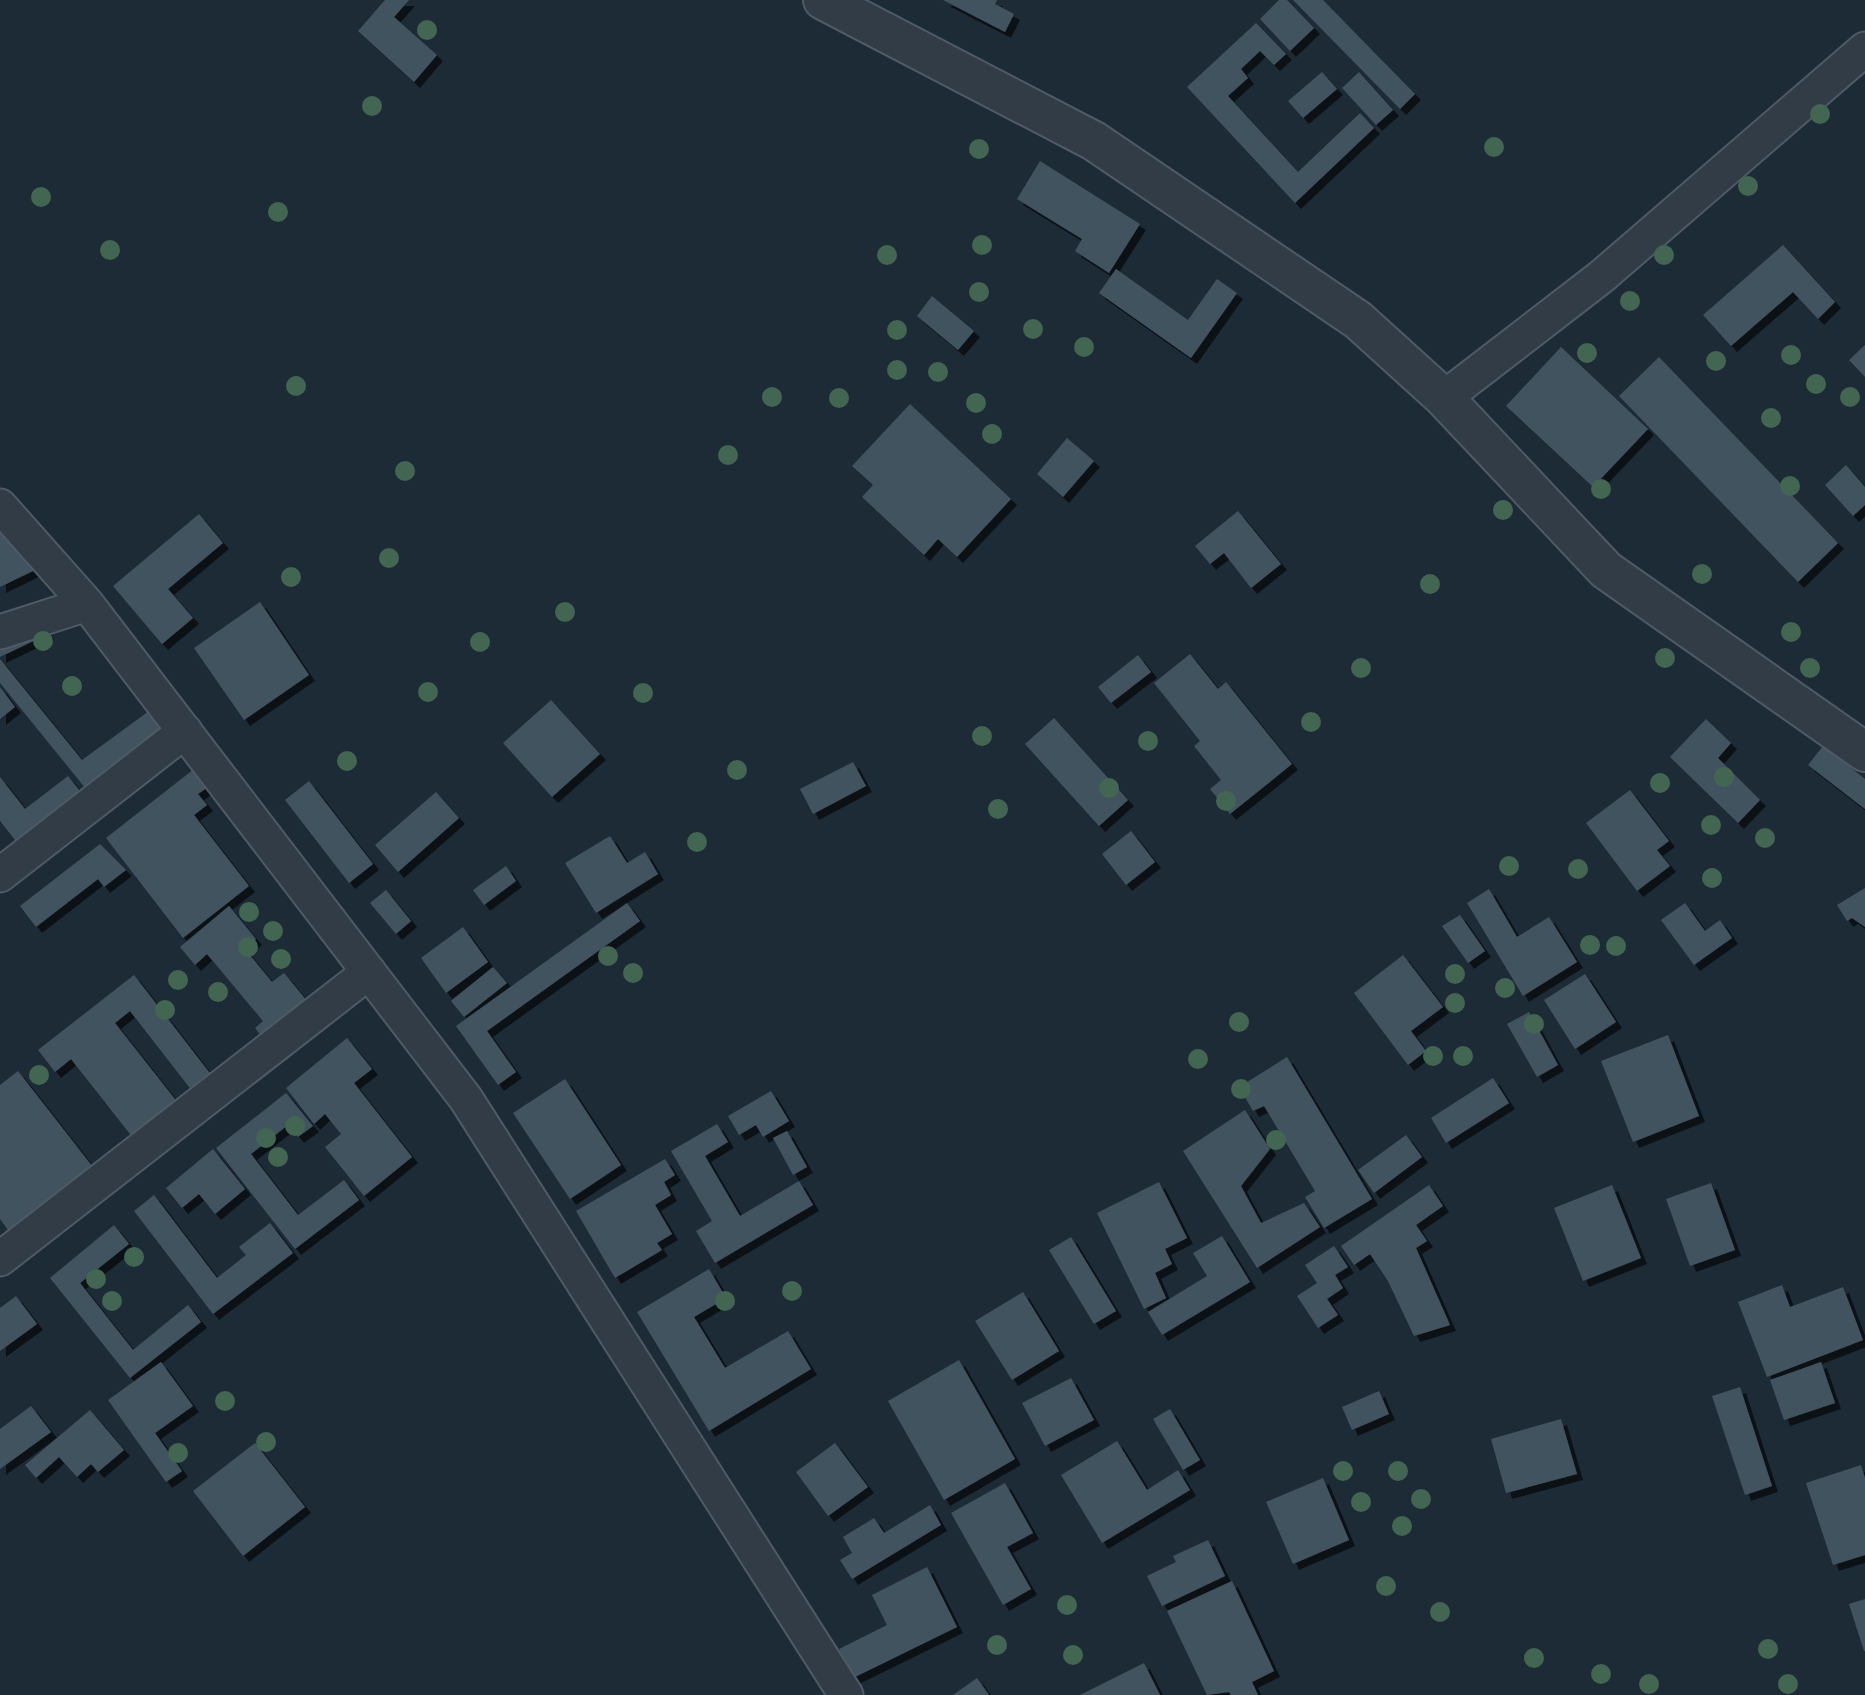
<svg xmlns="http://www.w3.org/2000/svg" width="1865" height="1695" font-family="Karla,sans-serif">
  <defs>
    <filter id="shadow"><feDropShadow dx="6" dy="6" stdDeviation="0" flood-color="#0009"/></filter>
  </defs>
  <rect width="100%" height="100%" fill="#1d2b37"/>
  <path fill="#435261" filter="url(#shadow)" d="M385 0H409L394 17 437 55 414 82 358 31Z
    M943 0H997L995 4 1014 14 1005 32Z
    M1279 0H1287L1314 28 1290 51 1260 19Z
    M1293 0H1323L1415 94 1400 109Z
    M1256 23 1286 54 1274 65 1260 51 1241 69 1248 78 1228 96 1298 172 1360 113 1374 128 1295 203 1187 87Z
    M1322 72 1337 89 1303 118 1288 101Z
    M1359 72 1393 110 1376 125 1342 88Z
    M1040 161 1140 224 1109 273 1075 251 1082 239 1017 199Z
    M1783 245 1835 302 1818 319 1793 292 1731 346 1703 315Z
    M1116 269 1188 320 1217 279 1237 293 1191 358 1099 293Z
    M932 296 974 331 958 350 917 316Z
    M1865 345V377L1849 360Z
    M1561 347 1648 429 1593 487 1506 406Z
    M1659 357 1838 543 1798 582 1619 396Z
    M910 404 1011 499 957 557 938 539 924 555 862 497 873 485 852 466Z
    M1067 438 1094 461 1063 497 1037 474Z
    M1846 465 1865 487V505L1853 516 1825 485Z
    M1238 511 1281 564 1251 588 1224 553 1210 564 1195 546Z
    M199 514 223 543 168 589 193 618 162 644 113 586Z
    M0 522 39 568 0 587Z
    M260 602 309 675 244 720 194 648Z
    M41 620 48 634 0 657V639Z
    M1190 654 1218 689 1226 682 1292 764 1230 814 1210 789 1221 780 1194 746 1200 741 1154 683Z
    M1138 655 1151 672 1111 703 1098 687Z
    M0 659 82 760 153 708 169 728 86 789 0 683Z
    M0 687 15 707 0 719Z
    M551 700 600 754 552 797 503 743Z
    M1054 718 1128 800 1099 826 1025 744Z
    M1706 719 1731 743 1718 758 1760 800 1738 823 1670 757Z
    M1823 746 1865 779V809L1808 765Z
    M853 762 866 786 813 814 800 789Z
    M194 769 208 787 198 794 207 805 194 815 249 886 183 938 106 838Z
    M68 776 83 795 19 845 0 821V777L25 809Z
    M309 781 373 864 349 883 285 800Z
    M1630 790 1669 841 1657 850 1670 866 1637 891 1586 823Z
    M436 792 459 818 398 872 375 845Z
    M1131 831 1155 862 1126 885 1102 854Z
    M610 836 627 863 645 852 658 874 596 913 565 863Z
    M100 844 126 870 104 887 98 879 36 927 20 906Z
    M506 866 516 881 484 905 473 890Z
    M1865 888V927L1852 918 1847 921 1837 905Z
    M1489 889 1517 937 1549 917 1577 962 1523 996 1467 903Z
    M386 890 411 921 396 934 370 903Z
    M627 903 640 921 487 1031 516 1072 498 1085 456 1026Z
    M1685 903 1705 931 1720 920 1732 938 1694 965 1661 920Z
    M229 906 256 939 245 949 272 982 284 973 312 1007 268 1044 255 1028 263 1021 207 954 195 965 180 947Z
    M1460 915 1485 951 1468 963 1442 926Z
    M463 927 488 962 446 993 421 958Z
    M1403 955 1443 1007 1411 1031 1426 1051 1408 1065 1354 993Z
    M493 967 507 983 464 1017 451 1001Z
    M1585 974 1616 1022 1575 1049 1544 1000Z
    M134 975 216 1081 196 1096 130 1011 115 1023 182 1108 137 1143 71 1059 55 1072 38 1050Z
    M1529 1012 1558 1065 1537 1077 1507 1024Z
    M1668 1035 1699 1116 1633 1142 1601 1061Z
    M347 1038 372 1069 354 1083 412 1157 364 1196 325 1147 341 1134 325 1114 314 1124 286 1088Z
    M1287 1057 1372 1199 1324 1228 1305 1197 1315 1191 1264 1106 1253 1111 1239 1087Z
    M18 1071 96 1171 13 1237 0 1219V1085Z
    M1493 1078 1509 1103 1446 1143 1431 1118Z
    M565 1079 621 1165 570 1199 513 1113Z
    M771 1091 789 1121 763 1137 756 1125 739 1135 728 1116Z
    M286 1093 313 1126 298 1137 288 1125 251 1154 298 1215 344 1180 359 1200 295 1249 216 1148Z
    M1245 1110 1270 1149 1241 1186 1261 1223 1304 1203 1320 1227 1257 1268 1183 1151Z
    M717 1124 728 1142 705 1156 740 1216 799 1181 813 1205 715 1263 696 1231 712 1221 671 1151Z
    M787 1131 807 1167 793 1175 773 1138Z
    M1406 1135 1422 1157 1374 1193 1358 1170Z
    M213 1149 245 1189 215 1214 199 1194 182 1208 166 1188Z
    M665 1159 675 1175 664 1182 671 1195 655 1205 672 1234 657 1243 662 1250 615 1278 576 1211Z
    M1159 1182 1187 1238 1165 1249 1172 1264 1155 1273 1166 1298 1144 1309 1097 1213Z
    M1711 1183 1735 1250 1690 1266 1666 1199Z
    M1429 1185 1443 1206 1416 1225 1427 1241 1416 1248 1450 1325 1414 1336 1388 1281 1370 1254 1354 1265 1341 1246Z
    M1612 1185 1641 1258 1583 1281 1554 1208Z
    M154 1195 217 1278 246 1255 239 1247 270 1223 293 1253 213 1314 134 1211Z
    M114 1225 129 1244 80 1283 133 1350 188 1305 201 1322 130 1378 50 1278Z
    M1222 1236 1250 1282 1162 1335 1148 1312 1207 1276 1193 1253Z
    M1071 1237 1116 1311 1094 1324 1049 1250Z
    M1334 1246 1348 1267 1335 1275 1343 1288 1327 1299 1338 1315 1318 1328 1297 1296 1317 1283 1305 1265Z
    M709 1269 726 1298 694 1317 725 1368 788 1331 811 1369 709 1431 637 1312Z
    M1782 1285 1790 1307 1843 1287 1863 1340 1767 1377 1738 1302Z
    M1023 1292 1059 1351 1012 1380 975 1321Z
    M16 1296 37 1324 0 1351V1308Z
    M959 1360 1015 1459 944 1500 888 1401Z
    M161 1362 193 1406 155 1433 182 1471 166 1482 108 1400Z
    M1821 1362 1835 1403 1784 1420 1770 1380Z
    M1071 1378 1094 1420 1045 1446 1022 1403Z
    M1740 1387 1772 1486 1745 1495 1712 1396Z
    M1379 1391 1389 1414 1352 1430 1342 1407Z
    M31 1406 51 1432 0 1469V1429Z
    M1170 1409 1200 1460 1183 1470 1153 1419Z
    M90 1410 124 1450 98 1472 91 1464 77 1477 59 1457 36 1478 25 1465Z
    M1561 1419 1577 1474 1506 1493 1491 1439Z
    M1117 1441 1147 1490 1178 1470 1190 1490 1102 1543 1061 1475Z
    M255 1443 305 1507 243 1556 193 1491Z
    M835 1443 868 1487 828 1516 796 1472Z
    M1861 1465 1865 1478V1555L1833 1565 1806 1483Z
    M1323 1478 1349 1540 1293 1564 1266 1502Z
    M1005 1483 1033 1533 1007 1547 1031 1589 1003 1605 951 1513Z
    M930 1505 941 1525 852 1579 840 1560 852 1553 843 1537 874 1518 884 1533Z
    M1208 1540 1225 1576 1162 1606 1147 1576 1176 1562 1173 1556Z
    M927 1567 957 1627 853 1678 839 1649 887 1625 872 1595Z
    M1232 1581 1274 1671 1252 1682 1258 1695H1231L1229 1692 1207 1695 1167 1611Z
    M1865 1599V1651H1864L1849 1604Z
    M1144 1663 1160 1695H1080Z
    M977 1678 989 1695H953Z"/>
  <g fill="none" stroke-linecap="round" stroke-linejoin="round">
    <g stroke="#4e5a66" stroke-width="37">
      <path id="minor" d="M1444 398 1601 277 1865 49
        M0 506 87 604 466 1099 846 1695
        M0 632 87 604
        M0 875 185 731
        M0 1259 369 972"/>
    </g>
    <g stroke="#4e5a66" stroke-width="42">
      <path id="tertiary" d="M823 0 1094 141 1358 320 1444 398 1606 570 1865 752"/>
    </g>
    <use href="#minor" stroke="#313c47" stroke-width="33"/>
    <use href="#tertiary" stroke="#313c47" stroke-width="38"/>
  </g>
  <g fill="#426652">
    <circle cx="427" cy="30" r="10"/>
    <circle cx="372" cy="106" r="10"/>
    <circle cx="1820" cy="114" r="10"/>
    <circle cx="1494" cy="147" r="10"/>
    <circle cx="979" cy="149" r="10"/>
    <circle cx="1748" cy="186" r="10"/>
    <circle cx="41" cy="197" r="10"/>
    <circle cx="278" cy="212" r="10"/>
    <circle cx="982" cy="245" r="10"/>
    <circle cx="110" cy="250" r="10"/>
    <circle cx="887" cy="255" r="10"/>
    <circle cx="1664" cy="255" r="10"/>
    <circle cx="979" cy="292" r="10"/>
    <circle cx="1630" cy="301" r="10"/>
    <circle cx="1033" cy="329" r="10"/>
    <circle cx="897" cy="330" r="10"/>
    <circle cx="1084" cy="347" r="10"/>
    <circle cx="1587" cy="353" r="10"/>
    <circle cx="1791" cy="355" r="10"/>
    <circle cx="1716" cy="361" r="10"/>
    <circle cx="897" cy="370" r="10"/>
    <circle cx="938" cy="372" r="10"/>
    <circle cx="1816" cy="384" r="10"/>
    <circle cx="296" cy="386" r="10"/>
    <circle cx="772" cy="397" r="10"/>
    <circle cx="1850" cy="397" r="10"/>
    <circle cx="839" cy="398" r="10"/>
    <circle cx="976" cy="403" r="10"/>
    <circle cx="1771" cy="418" r="10"/>
    <circle cx="992" cy="434" r="10"/>
    <circle cx="728" cy="455" r="10"/>
    <circle cx="405" cy="471" r="10"/>
    <circle cx="1790" cy="486" r="10"/>
    <circle cx="1601" cy="489" r="10"/>
    <circle cx="1503" cy="510" r="10"/>
    <circle cx="389" cy="558" r="10"/>
    <circle cx="1702" cy="574" r="10"/>
    <circle cx="291" cy="577" r="10"/>
    <circle cx="1430" cy="584" r="10"/>
    <circle cx="565" cy="612" r="10"/>
    <circle cx="1791" cy="632" r="10"/>
    <circle cx="43" cy="641" r="10"/>
    <circle cx="480" cy="642" r="10"/>
    <circle cx="1665" cy="658" r="10"/>
    <circle cx="1361" cy="668" r="10"/>
    <circle cx="1810" cy="668" r="10"/>
    <circle cx="72" cy="686" r="10"/>
    <circle cx="428" cy="692" r="10"/>
    <circle cx="643" cy="693" r="10"/>
    <circle cx="1311" cy="722" r="10"/>
    <circle cx="982" cy="736" r="10"/>
    <circle cx="1148" cy="741" r="10"/>
    <circle cx="347" cy="761" r="10"/>
    <circle cx="737" cy="770" r="10"/>
    <circle cx="1724" cy="777" r="10"/>
    <circle cx="1660" cy="783" r="10"/>
    <circle cx="1109" cy="788" r="10"/>
    <circle cx="1226" cy="801" r="10"/>
    <circle cx="998" cy="809" r="10"/>
    <circle cx="1711" cy="825" r="10"/>
    <circle cx="1765" cy="838" r="10"/>
    <circle cx="697" cy="842" r="10"/>
    <circle cx="1509" cy="866" r="10"/>
    <circle cx="1578" cy="869" r="10"/>
    <circle cx="1712" cy="878" r="10"/>
    <circle cx="249" cy="912" r="10"/>
    <circle cx="273" cy="931" r="10"/>
    <circle cx="1590" cy="945" r="10"/>
    <circle cx="1616" cy="946" r="10"/>
    <circle cx="248" cy="947" r="10"/>
    <circle cx="608" cy="956" r="10"/>
    <circle cx="281" cy="959" r="10"/>
    <circle cx="633" cy="973" r="10"/>
    <circle cx="1455" cy="974" r="10"/>
    <circle cx="178" cy="980" r="10"/>
    <circle cx="1505" cy="988" r="10"/>
    <circle cx="218" cy="992" r="10"/>
    <circle cx="1455" cy="1003" r="10"/>
    <circle cx="165" cy="1010" r="10"/>
    <circle cx="1239" cy="1022" r="10"/>
    <circle cx="1534" cy="1024" r="10"/>
    <circle cx="1433" cy="1056" r="10"/>
    <circle cx="1463" cy="1056" r="10"/>
    <circle cx="1198" cy="1059" r="10"/>
    <circle cx="39" cy="1075" r="10"/>
    <circle cx="1241" cy="1089" r="10"/>
    <circle cx="295" cy="1126" r="10"/>
    <circle cx="266" cy="1138" r="10"/>
    <circle cx="1276" cy="1140" r="10"/>
    <circle cx="278" cy="1157" r="10"/>
    <circle cx="134" cy="1257" r="10"/>
    <circle cx="96" cy="1279" r="10"/>
    <circle cx="792" cy="1291" r="10"/>
    <circle cx="112" cy="1301" r="10"/>
    <circle cx="725" cy="1301" r="10"/>
    <circle cx="225" cy="1401" r="10"/>
    <circle cx="266" cy="1442" r="10"/>
    <circle cx="178" cy="1453" r="10"/>
    <circle cx="1343" cy="1471" r="10"/>
    <circle cx="1398" cy="1471" r="10"/>
    <circle cx="1421" cy="1499" r="10"/>
    <circle cx="1361" cy="1502" r="10"/>
    <circle cx="1402" cy="1526" r="10"/>
    <circle cx="1386" cy="1586" r="10"/>
    <circle cx="1067" cy="1605" r="10"/>
    <circle cx="1440" cy="1612" r="10"/>
    <circle cx="997" cy="1645" r="10"/>
    <circle cx="1768" cy="1649" r="10"/>
    <circle cx="1073" cy="1655" r="10"/>
    <circle cx="1534" cy="1658" r="10"/>
    <circle cx="1601" cy="1674" r="10"/>
    <circle cx="1649" cy="1684" r="10"/>
    <circle cx="1788" cy="1684" r="10"/>
  </g>
</svg>
